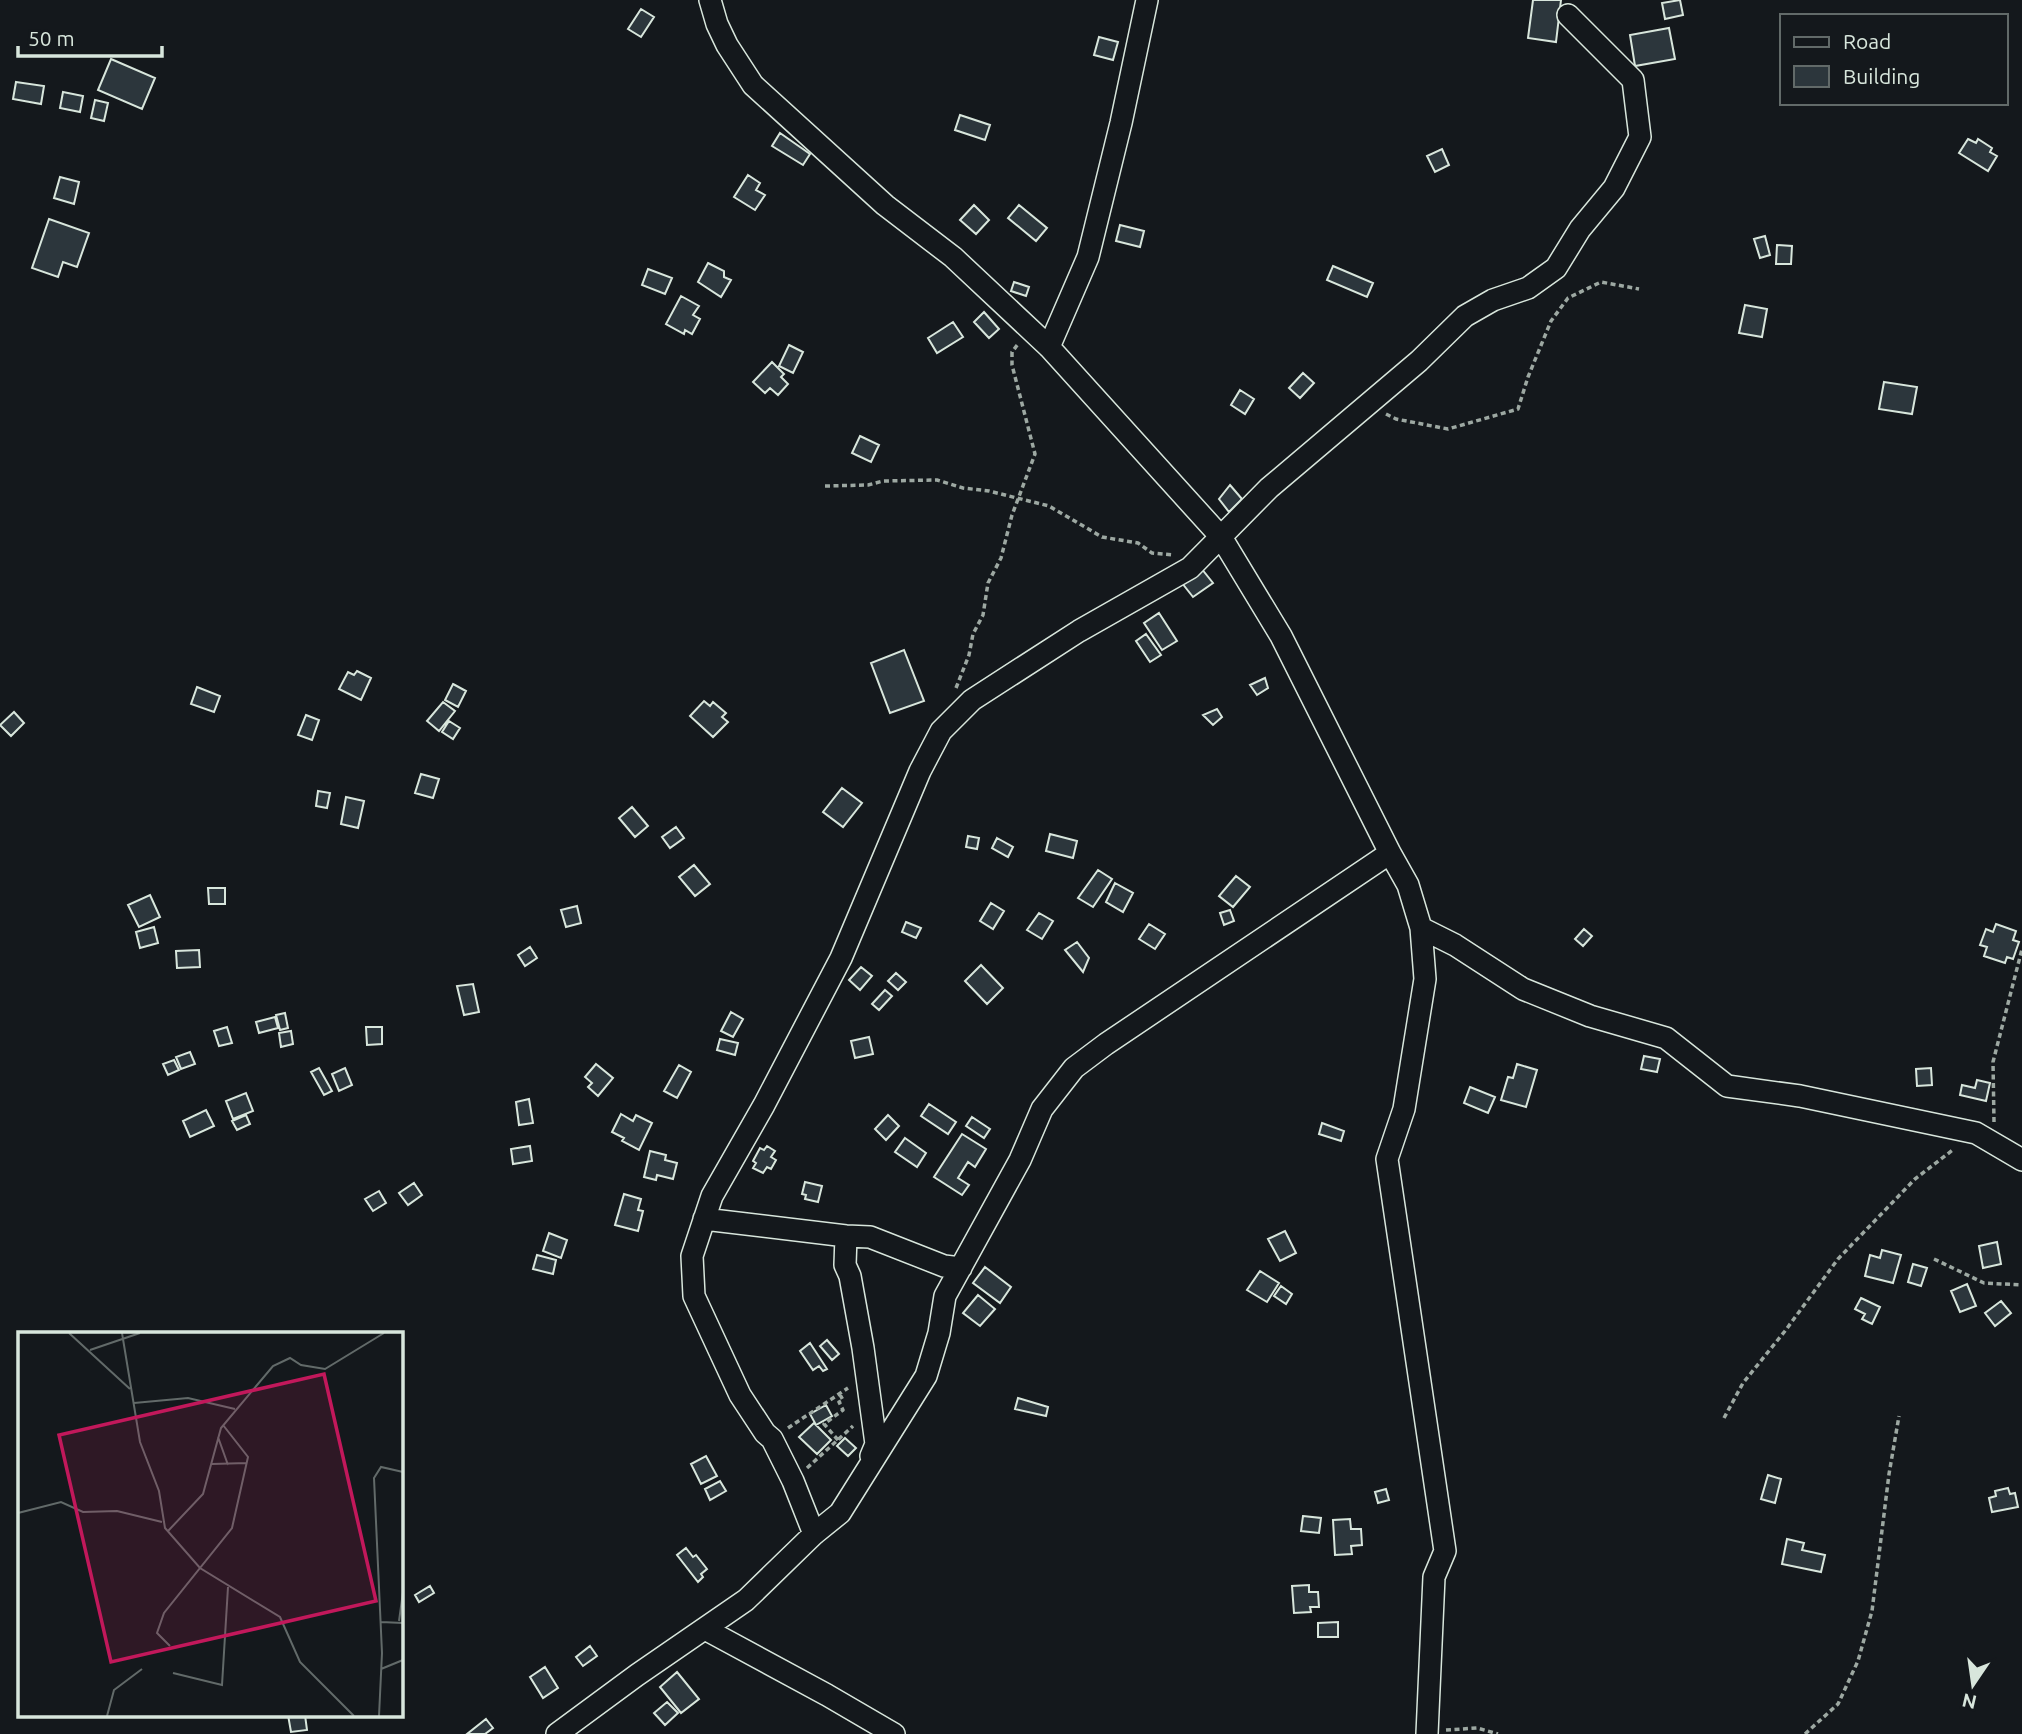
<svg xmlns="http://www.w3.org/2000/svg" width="2022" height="1734" font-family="Ubuntu,sans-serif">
  <rect width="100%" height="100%" fill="#14181c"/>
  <path fill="#2c363c" stroke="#d8e6dc" stroke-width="2" d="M1533 0H1561L1556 42 1528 38Z
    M1680 0 1683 15 1665 19 1662 3Z
    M641 9 654 17 641 37 628 29Z
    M1669 28 1675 59 1635 66 1630 35Z
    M1099 37 1118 42 1113 60 1094 55Z
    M111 59 155 78 142 109 98 90Z
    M16 82 44 86 41 104 13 99Z
    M63 92 83 96 80 112 60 108Z
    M95 100 108 103 104 121 91 118Z
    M960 115 990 125 985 140 955 130Z
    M780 133 810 154 803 165 772 146Z
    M1968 139 1976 143 1978 139 1992 148 1990 152 1997 156 1988 171 1959 153Z
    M1442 149 1449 165 1435 172 1427 156Z
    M748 175 760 183 756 190 765 195 755 210 734 197Z
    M60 177 79 182 74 204 54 198Z
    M974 205 989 220 976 234 960 220Z
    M1019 205 1047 228 1036 241 1008 218Z
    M49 219 89 233 77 267 63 262 58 277 32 268Z
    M1120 225 1144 231 1140 247 1116 241Z
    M1765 236 1770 255 1760 258 1754 239Z
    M1777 245 1792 246 1791 264H1776Z
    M708 263 724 271V277L731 280 721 297 698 282Z
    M1333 266 1373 283 1367 297 1327 280Z
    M648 269 672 278 665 294 642 285Z
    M1014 282 1029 287 1026 296 1011 291Z
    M681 296 699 306 693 315 700 319 692 334 685 330 684 334 666 324Z
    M1745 305 1767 309 1762 337 1739 333Z
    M984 312 999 329 989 338 974 322Z
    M953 322 963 337 937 353 928 338Z
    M789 345 803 352 793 373 779 366Z
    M772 362 784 374 781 377 788 384 778 395 770 388 765 393 753 382Z
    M1303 373 1314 383 1300 398 1289 388Z
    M1884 382 1917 387 1912 414 1879 409Z
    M1240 390 1254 399 1245 414 1231 405Z
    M860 436 879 445 871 462 852 453Z
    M1230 485 1242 499 1229 512 1219 499Z
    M1197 563 1213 583 1193 597 1178 578Z
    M1159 613 1177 641 1162 650 1144 623Z
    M1146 634 1161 655 1150 662 1136 641Z
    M904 650 924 701 890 713 871 663Z
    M357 671 371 678 361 700 339 689 348 672 354 675Z
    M1265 678 1268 688 1257 695 1250 685Z
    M453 684 466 691 458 707 445 700Z
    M197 687 220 696 214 712 191 704Z
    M704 701 710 706 713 702 726 713 722 717 728 722 713 737 690 716Z
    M443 702 455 711 439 731 427 721Z
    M1217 709 1222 717 1213 725 1203 715Z
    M14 712 24 723 11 736 0 725Z
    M306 715 319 720 312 740 298 735Z
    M449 721 460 728 453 739 442 732Z
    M421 774 439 779 433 798 415 793Z
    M842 788 862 803 843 827 823 812Z
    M318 791 330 793 327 808 316 806Z
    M346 797 364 801 358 828 341 824Z
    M632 807 648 826 635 837 619 818Z
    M676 827 684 838 670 848 662 837Z
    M1050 834 1077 841 1073 858 1046 851Z
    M968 836 979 838 977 849 966 847Z
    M997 838 1013 847 1008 857 992 848Z
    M694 865 710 884 695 896 679 877Z
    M1098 870 1112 879 1093 907 1078 898Z
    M1236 876 1250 887 1233 907 1219 896Z
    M1115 883 1133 893 1123 912 1106 902Z
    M208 888H225V904H209Z
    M150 895 160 917 139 927 128 905Z
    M991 903 1004 911 993 929 980 921Z
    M577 906 581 923 566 927 561 910Z
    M1230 910 1234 921 1224 925 1220 913Z
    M1039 913 1053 921 1042 939 1027 930Z
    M906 922 921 928 916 938 902 932Z
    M1149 924 1165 934 1155 949 1139 939Z
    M1996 924 2016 931 2013 940 2019 942 2013 959 2007 957 2005 963 1984 956 1987 947 1980 945 1986 929 1993 932Z
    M154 927 158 943 140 948 136 932Z
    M1584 929 1592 936 1583 946 1575 939Z
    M1077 942 1089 958 1083 972 1065 950Z
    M530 947 537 958 525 966 518 955Z
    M199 950 200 967 177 968 176 951Z
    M981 965 1003 988 987 1004 965 981Z
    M861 967 872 976 860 990 849 980Z
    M896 973 906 982 898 990 888 981Z
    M473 984 479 1012 464 1015 457 986Z
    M885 990 892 996 879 1010 872 1004Z
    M731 1012 743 1019 733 1037 721 1031Z
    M285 1013 288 1028 280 1030 276 1015Z
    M275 1017 278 1028 259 1033 256 1022Z
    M227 1027 232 1043 219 1046 214 1031Z
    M366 1027H382V1044L367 1045Z
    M291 1031 293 1044 281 1047 279 1033Z
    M869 1037 873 1054 855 1058 851 1041Z
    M720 1039 738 1043 735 1055 717 1050Z
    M190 1052 195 1064 181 1069 176 1057Z
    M1644 1056 1660 1059 1657 1072 1641 1069Z
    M174 1060 179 1070 168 1075 163 1064Z
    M596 1064 613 1078 598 1096 588 1087 592 1083 585 1077Z
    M1517 1064 1537 1070 1526 1107 1501 1100 1508 1077 1513 1078Z
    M679 1065 691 1072 677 1098 664 1091Z
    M319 1068 332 1091 324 1095 311 1072Z
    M345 1068 352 1085 339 1091 332 1074Z
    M1931 1068 1932 1085 1917 1086 1916 1069Z
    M1977 1080 1990 1083 1986 1101 1960 1095 1962 1085 1975 1088Z
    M1470 1087 1495 1097 1488 1113 1464 1103Z
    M246 1093 253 1111 233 1119 226 1101Z
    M529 1099 533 1123 519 1125 516 1102Z
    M929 1104 956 1122 948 1134 921 1116Z
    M206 1110 214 1126 190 1137 183 1121Z
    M621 1114 633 1121 636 1115 652 1123 639 1150 622 1141 624 1138 612 1132Z
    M246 1115 250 1124 237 1130 232 1121Z
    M888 1115 899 1126 886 1140 875 1129Z
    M972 1117 990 1129 984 1138 966 1126Z
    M1322 1123 1344 1131 1341 1141 1319 1134Z
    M962 1134 986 1149 975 1167 968 1162 958 1178 969 1185 962 1195 934 1177Z
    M905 1138 926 1153 917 1167 895 1152Z
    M530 1146 532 1161 513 1164 511 1149Z
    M767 1146 775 1151 771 1157 776 1160 771 1169 767 1167 763 1173 753 1168 756 1163 753 1161 760 1148 764 1150Z
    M650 1151 666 1155 665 1160 677 1163 673 1179 657 1175 656 1180 644 1177Z
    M805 1182 822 1186 818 1202 805 1199 806 1195 802 1194Z
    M414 1183 422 1195 408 1205 399 1193Z
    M379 1191 386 1203 373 1211 365 1199Z
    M624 1194 641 1199 638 1210 643 1211 638 1231 615 1225Z
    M1285 1231 1296 1253 1280 1261 1268 1239Z
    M549 1233 567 1240 561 1258 543 1251Z
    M1997 1242 2001 1264 1983 1268 1979 1246Z
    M1882 1250 1901 1255 1893 1283 1865 1276 1870 1255 1880 1258Z
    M537 1255 556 1260 553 1274 533 1269Z
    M1913 1264 1927 1268 1921 1286 1908 1282Z
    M985 1267 1011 1287 1000 1303 973 1283Z
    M1260 1271 1279 1283 1267 1302 1247 1290Z
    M1967 1284 1976 1306 1960 1312 1951 1291Z
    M1281 1286 1292 1294 1286 1304 1274 1296Z
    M978 1295 995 1309 980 1326 963 1313Z
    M1861 1298 1880 1307 1872 1324 1862 1319 1865 1314 1855 1309Z
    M2001 1301 2011 1313 1995 1326 1985 1313Z
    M827 1340 839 1354 832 1360 820 1346Z
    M810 1343 827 1369 823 1371 819 1366 813 1370 800 1351Z
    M1018 1398 1048 1407 1046 1416 1015 1409Z
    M826 1405 832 1416 816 1425 810 1414Z
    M814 1423 831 1440 817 1454 799 1437Z
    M845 1438 856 1448 848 1456 837 1446Z
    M706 1456 717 1476 701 1484 691 1464Z
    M1768 1475 1781 1479 1775 1503 1761 1499Z
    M720 1481 726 1491 710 1500 705 1489Z
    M2008 1488 2010 1494 2015 1493 2018 1507 1992 1512 1989 1498 1996 1496 1995 1491Z
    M1386 1489 1389 1500 1378 1503 1375 1492Z
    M1303 1516 1321 1518 1319 1533 1301 1531Z
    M1350 1519 1351 1529H1361L1362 1545 1351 1546 1352 1554 1335 1555 1333 1520Z
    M1787 1539 1804 1543 1802 1550 1825 1555 1821 1572 1782 1564Z
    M686 1548 693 1557 696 1555 707 1569 701 1574 703 1577 698 1582 677 1555Z
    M1309 1585V1592H1318L1319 1607H1310L1311 1612 1294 1613 1292 1586Z
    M430 1586 434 1593 419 1602 415 1595Z
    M1338 1622V1637H1318V1623Z
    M590 1646 597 1656 583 1666 576 1657Z
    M545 1667 558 1688 543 1698 530 1677Z
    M677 1672 699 1699 681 1713 660 1687Z
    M667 1702 678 1713 665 1725 654 1713Z
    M288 1715H305L307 1730 291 1732Z
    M486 1719 493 1728 485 1734H467Z"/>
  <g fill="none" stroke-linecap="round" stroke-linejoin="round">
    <g stroke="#d8e6dc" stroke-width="24">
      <path id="minor" d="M710 0 717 24 727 45 753 85 885 205 953 257 1049 347 1221 537 1281 636 1390 853 1408 885 1421 928 1425 979 1404 1109 1387 1159 1445 1551 1434 1577 1427 1734
        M1049 347 1088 257 1121 123 1147 0
        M1421 928 1455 945 1523 989 1590 1016 1666 1038 1727 1086 1800 1096 1976 1133 2022 1160
        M704 1219 846 1236 870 1237 944 1266 961 1268
        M846 1236 845 1265 850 1276 863 1348 876 1444 871 1456
        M814 1534 793 1481 772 1439 765 1433 740 1395 694 1296 692 1256 712 1196 764 1105 841 958 920 771 941 731 972 700 1079 631 1190 568 1269 488 1419 361 1465 316 1493 300 1528 288 1556 268 1580 229 1614 188 1640 137 1633 80 1568 15
        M705 1629 827 1695 894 1734
        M557 1734 637 1675 746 1600 814 1534 840 1513 926 1376 939 1333 945 1296 1020 1160 1042 1109 1074 1068 1106 1044 1390 853"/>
    </g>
    <path stroke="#9da8a2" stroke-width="3.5" stroke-dasharray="5 3.5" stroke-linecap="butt" d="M1386 414 1396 419 1448 429 1518 409 1528 377 1551 321 1568 298 1601 282 1639 289
      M825 486 868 485 883 481 937 480 963 488 989 491 1049 506 1102 537 1138 543 1152 553 1174 555
      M956 688 969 655 973 634 983 615 988 583 1001 558 1012 515 1035 454 1012 365V352L1018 344
      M1994 1122 1993 1062 2022 949
      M1934 1259 1984 1283 2022 1285
      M1724 1418 1743 1383 1785 1331 1838 1259 1915 1179 1954 1149
      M788 1428 848 1388
      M838 1440 824 1424 843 1410 839 1402 843 1400 839 1393
      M807 1468 853 1426
      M1446 1730 1477 1728 1498 1734
      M1805 1734 1838 1704 1858 1661 1872 1611 1889 1474 1899 1416"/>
    <use href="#minor" stroke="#14181c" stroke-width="21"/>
  </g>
  <g transform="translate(18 1332)">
    <rect width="385" height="385" fill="#14181c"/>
    <path fill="none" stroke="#626a69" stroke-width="2" d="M51 1 112 57M104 1 122 110 141 159 147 196 182 236 262 285 282 330 336 384M72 18 122 1M116 71 170 66 217 77M200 105 210 133M194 132 229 131M0 181 43 170 65 180 99 179 144 190M150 199 185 162 203 96 255 34 272 26 283 33 307 37 366 1M381 289 385 260M363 290 385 291M152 314 139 301 146 281 214 196 230 125 205 93M363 337 385 328M155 341 204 353 210 255M89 384 96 358 124 337M361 384 364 321 356 146 363 135 385 140"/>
    <path fill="#c2185b" fill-opacity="0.15" stroke="#c2185b" stroke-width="3.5" d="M306 42 358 269 93 330 41 103Z"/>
    <rect width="385" height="385" fill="none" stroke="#d8e6dc" stroke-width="3.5"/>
  </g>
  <rect x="1780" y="14" width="228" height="91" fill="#14181c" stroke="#626a69" stroke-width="2"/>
  <rect x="1794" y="37" width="35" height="10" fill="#14181c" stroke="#626a69" stroke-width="2"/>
  <text x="1843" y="49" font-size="21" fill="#d8e6dc">Road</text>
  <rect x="1794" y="66" width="35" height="21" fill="#2c363c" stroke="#626a69" stroke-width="2"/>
  <text x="1843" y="84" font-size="21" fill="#d8e6dc">Building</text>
  <g transform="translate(1973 1685) rotate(193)" stroke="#14181c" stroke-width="5" paint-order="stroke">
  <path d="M0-5L12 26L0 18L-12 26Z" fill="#d8e6dc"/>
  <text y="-10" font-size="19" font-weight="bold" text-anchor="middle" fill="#d8e6dc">N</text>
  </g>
  <path d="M18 46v10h144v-10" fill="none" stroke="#d8e6dc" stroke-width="3.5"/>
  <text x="28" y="46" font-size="21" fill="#d8e6dc" stroke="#14181c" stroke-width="5" paint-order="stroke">50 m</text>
</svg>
